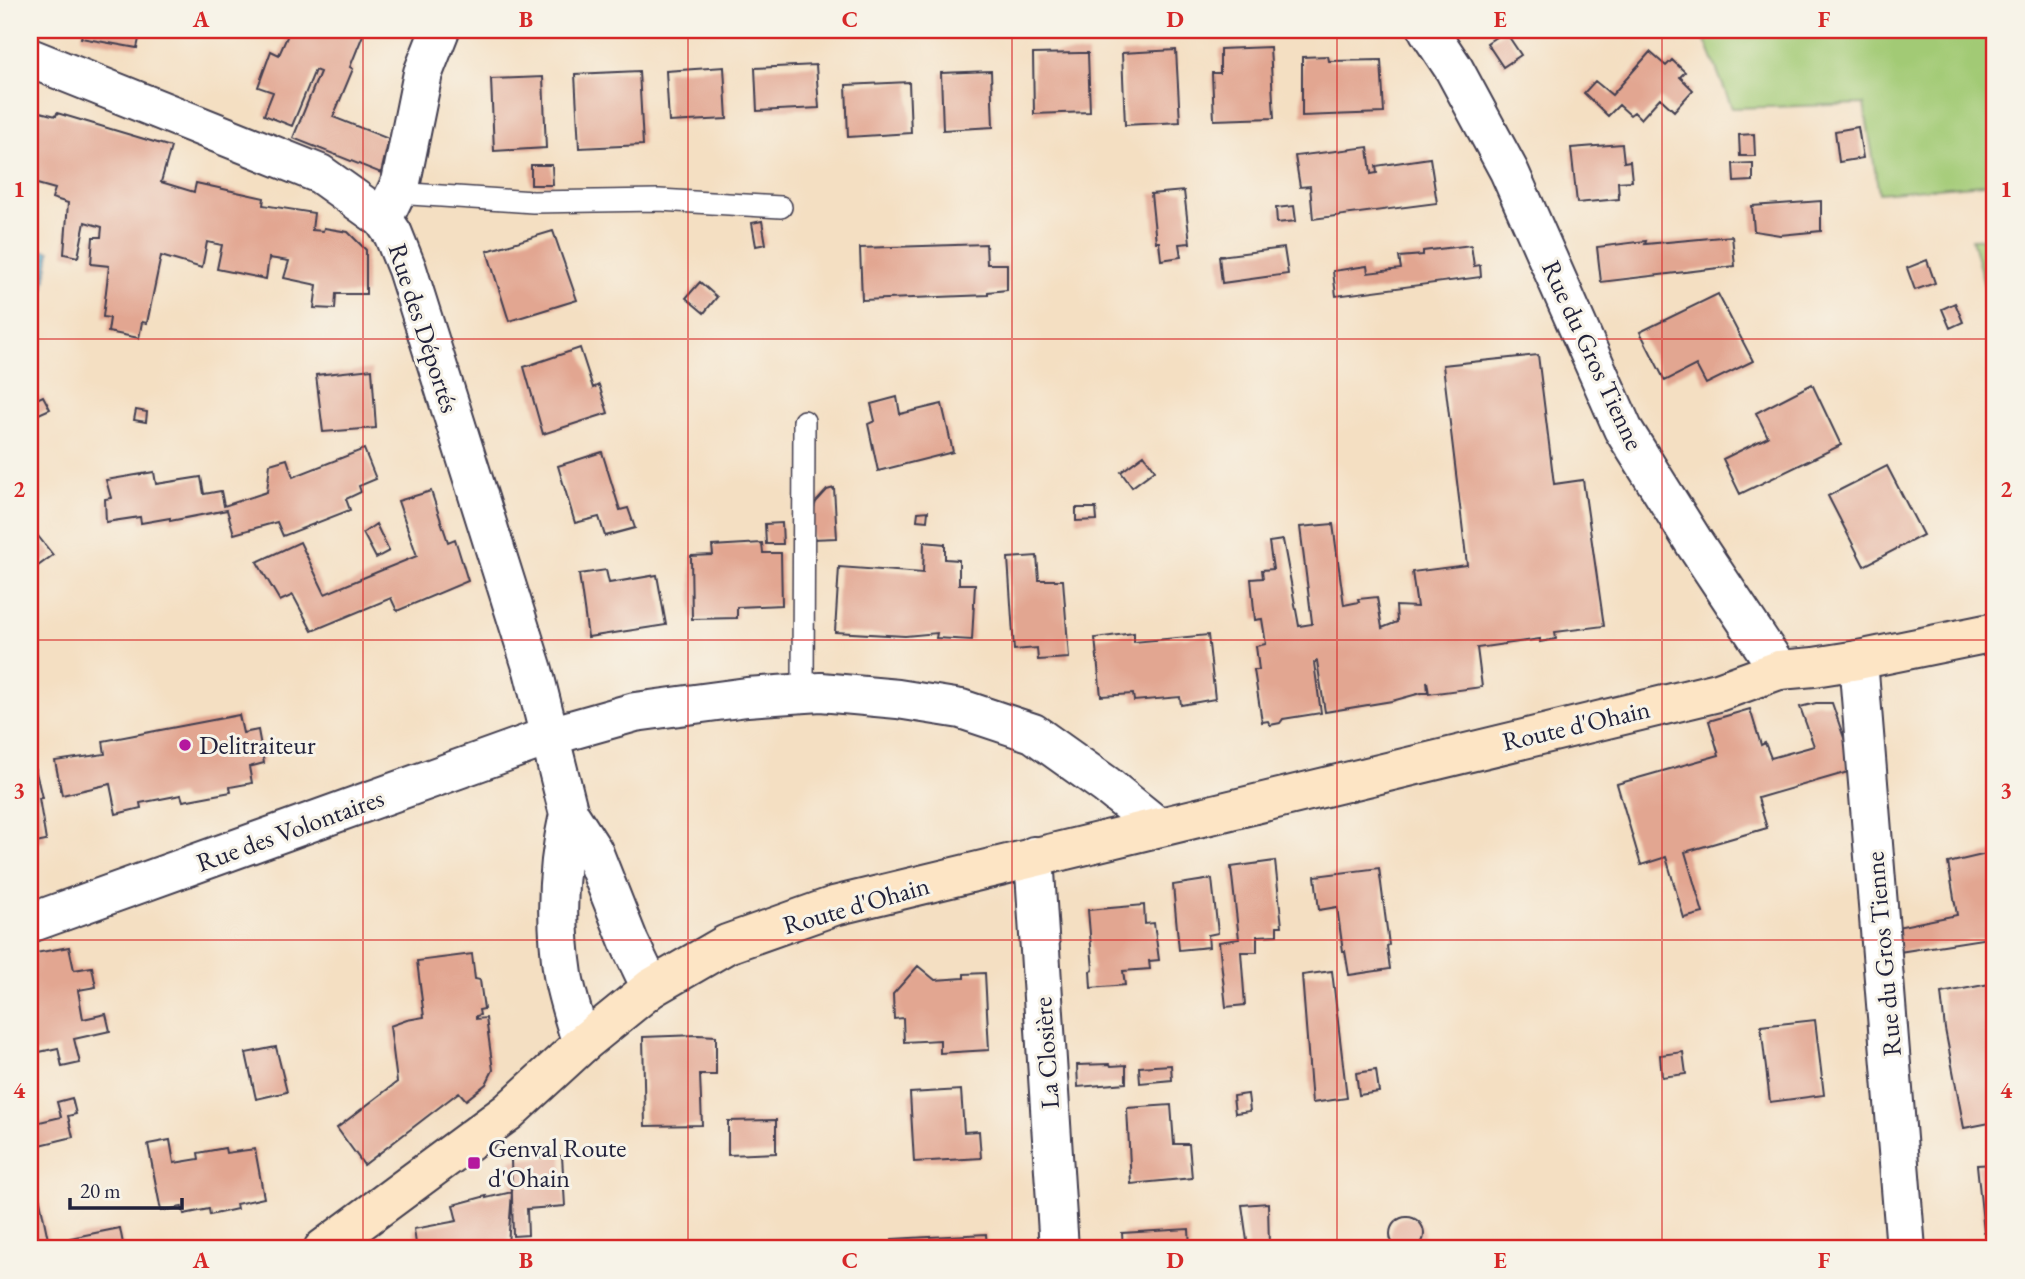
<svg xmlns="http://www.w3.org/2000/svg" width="2025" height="1279" font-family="'EB Garamond',serif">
  <defs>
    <pattern id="water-waves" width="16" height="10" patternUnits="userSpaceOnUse" patternTransform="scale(1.75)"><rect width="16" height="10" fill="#56b2d4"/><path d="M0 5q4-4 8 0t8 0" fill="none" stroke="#4790ad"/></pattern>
  </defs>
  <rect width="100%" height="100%" fill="#f7f3e8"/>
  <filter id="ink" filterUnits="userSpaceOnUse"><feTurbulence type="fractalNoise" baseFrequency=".0143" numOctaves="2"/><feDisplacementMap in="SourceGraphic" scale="14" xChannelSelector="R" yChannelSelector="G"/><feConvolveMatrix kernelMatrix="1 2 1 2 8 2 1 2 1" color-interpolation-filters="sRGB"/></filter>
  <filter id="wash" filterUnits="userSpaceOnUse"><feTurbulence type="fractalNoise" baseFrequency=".00686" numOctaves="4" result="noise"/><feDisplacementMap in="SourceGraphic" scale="28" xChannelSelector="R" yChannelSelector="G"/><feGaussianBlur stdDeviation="1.57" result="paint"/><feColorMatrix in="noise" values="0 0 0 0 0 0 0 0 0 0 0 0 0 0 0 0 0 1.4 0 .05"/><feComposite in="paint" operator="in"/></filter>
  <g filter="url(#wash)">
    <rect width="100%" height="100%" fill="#f4dfc2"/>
    <path fill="#a2ca75" stroke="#627658" stroke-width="2" d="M1701 30H1995V183L1879 193 1864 104 1732 108Z
      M1995 238V326L1972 239Z"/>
    <path fill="url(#water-waves)" stroke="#3c6a88" stroke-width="2" d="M30 248 50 251 44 289 30 287Z"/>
    <g id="blocks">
      <path fill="#e2a691" d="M83 30H141L137 48 81 38Z
        M235 30H252L249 37 235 32Z
        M290 30H365L350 67 353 69 333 117 389 139 381 173 293 138 320 72 315 70 292 126 264 115 273 92 258 87 271 51 279 55Z
        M1505 31 1521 55 1503 67 1487 43Z
        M1270 47 1274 118 1214 120 1212 73H1220V49Z
        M1176 50 1180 122 1125 125 1122 53Z
        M1650 52 1666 66 1672 60 1685 72 1680 77 1693 90 1674 111 1660 98 1641 119 1634 112 1630 115 1619 105 1608 116 1584 93 1595 81 1612 95Z
        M1080 53H1088L1090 112 1034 114 1033 54Z
        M1328 56 1329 61 1381 60 1384 113 1302 116V57Z
        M816 65 819 108 757 111 755 68Z
        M724 67 727 119 669 122 666 71Z
        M639 71 643 145 579 148 575 74Z
        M991 71 993 127 943 130 941 73Z
        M543 77 546 148 494 151 491 79Z
        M909 82 911 133 848 137 846 85Z
        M30 97H37L36 111 56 116 57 113 171 147 161 182 194 192 196 183 264 198 263 205 314 213 312 230 323 231 324 228 348 232 366 250V294H336L335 309 314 308 317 285 284 278 289 261 269 258 266 279 217 269 222 245 207 242 202 268 161 256 147 323 142 322 139 338 108 332 110 318 103 317 109 266 91 264 93 237H101L102 227 85 222 78 257 64 254 68 203 52 198 55 189 30 182Z
        M1858 127 1863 158 1839 162 1835 131Z
        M1754 134 1755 156H1740L1739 135Z
        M1622 144 1624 162 1630 161 1632 181 1618 182 1619 199 1577 203 1571 148Z
        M1368 147 1371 174 1377 173 1376 166 1430 158 1437 203 1313 219 1310 186 1300 187 1295 156Z
        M1753 163V181L1734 182 1733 164Z
        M531 165H552L553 185H531Z
        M1184 191 1190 243 1179 244 1181 257 1161 260 1159 242H1156L1151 194Z
        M1821 201V231L1780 235 1754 231 1752 206Z
        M1294 206 1296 221 1277 223 1276 208Z
        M762 221 766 244 756 246 752 223Z
        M553 231 577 300 509 321 487 251Z
        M1732 236 1735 266 1601 282 1597 247 1646 241 1645 244Z
        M986 244 987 264H1007V290L988 292V295L862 300 860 248Z
        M1471 245 1474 266 1480 265 1481 277 1336 296 1333 271 1367 266 1368 273 1401 269 1399 257 1423 255V251Z
        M1284 248 1288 274 1222 283 1219 256Z
        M1927 260 1935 283 1915 290 1907 268Z
        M700 282 717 297 704 313 686 298Z
        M1718 294 1753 361 1706 384 1696 365 1665 381 1640 332Z
        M1955 303 1963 322 1950 328 1942 309Z
        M580 348 593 388 599 385 608 413 543 434 524 367Z
        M1538 355 1554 484 1583 480 1604 626 1555 632 1556 639 1540 642V639L1477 648 1482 687 1429 694 1427 681 1428 693H1421L1392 701 1325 712 1317 661 1314 663 1321 713 1283 719 1280 723 1270 725 1268 721 1262 722 1254 670H1259L1256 646 1266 644 1262 619 1255 620 1251 579 1263 578 1262 570 1273 569 1269 542 1283 540 1299 626 1312 624V622L1300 527 1333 524 1344 605 1359 602 1358 599 1377 597 1382 628 1397 622 1396 606 1417 607 1412 572 1467 565 1443 365Z
        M372 369 376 428 323 432 316 375Z
        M1812 384 1841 445 1740 494 1723 459 1768 437 1756 413Z
        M43 396 50 409 32 417 30 402Z
        M897 397 900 414 942 404 953 452 878 471 868 424 875 421 871 404Z
        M136 410 147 412 146 422 134 420Z
        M364 449 376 479 359 486 361 492 346 499 350 510 283 536 277 522 234 534 227 510 170 521V518L141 523 140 517 106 522 105 499 111 498 106 480 154 472 156 484 201 477 204 494 221 491 224 506 267 492 270 464 287 459 293 477Z
        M602 452 620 510 628 508 635 528 605 536 599 517 575 523 558 466Z
        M1144 455 1155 470 1132 487 1121 472Z
        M1887 466 1923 535 1864 566 1828 496Z
        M834 488 837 538 812 539 811 517 816 502 827 490Z
        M431 491 448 542 455 539 468 581 397 611 391 598 312 631 293 595 280 601 257 562 300 542 325 594 382 570 417 556 398 501Z
        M1076 508H1096L1097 520 1076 521Z
        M928 511 927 521 917 520 918 512Z
        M782 523 783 544H766L765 524Z
        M376 524 389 551 376 558 363 533Z
        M38 536 53 555 31 571 30 543Z
        M924 542 945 544V559L959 560V584H975L972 640 936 638 937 633 905 636 835 632 839 567 923 573Z
        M762 543 763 553H781L782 605 737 607V618L692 619 691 556 713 555 712 546Z
        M1037 556 1039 580H1063L1069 658 1038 660 1037 648 1014 650 1008 558Z
        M606 570 609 583 657 575 666 625 588 637 579 574Z
        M1134 633V642L1208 635 1215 699 1181 705 1180 697 1134 701 1133 694 1101 696 1095 638Z
        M1816 703H1832L1845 741 1848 772 1758 798 1767 828 1685 852 1703 913 1684 918 1666 857 1641 865 1617 784 1719 755 1709 721 1750 709 1761 745 1765 743 1771 758 1814 746 1800 707Z
        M239 715 243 733 258 730 264 763 249 767 252 783 230 787 231 792 183 801 181 795 140 803 141 808 116 814 110 784 62 795 55 761 105 754 103 741Z
        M30 746 42 798H39L46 841 30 844Z
        M1995 852V937L1899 952 1897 927 1957 915 1948 863Z
        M1275 861 1282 926H1277V935L1257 936V952H1241L1245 1005 1226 1007 1219 942 1239 939 1231 867Z
        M1379 868 1389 945 1387 946 1390 969 1349 975 1345 951H1343L1337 907 1319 910 1315 876Z
        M1212 879 1218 933 1208 935 1209 947 1179 950 1173 885Z
        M1144 905 1145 924 1154 923 1159 960 1149 961 1150 969 1123 971 1125 985 1091 988 1090 971 1093 970 1088 910Z
        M69 947 74 970 92 967 96 987 78 990 83 1019 106 1014 110 1031 74 1039 80 1063 62 1067 58 1048 30 1054V954Z
        M472 954 475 979 480 980 484 1009 479 1010 480 1015 476 1016V1019L486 1018 493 1070 486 1084 466 1100 459 1092 364 1165 337 1128 397 1082 390 1026 407 1020 424 1017 417 961Z
        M918 966 935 980 964 978V974L985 973 989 1050 940 1053V1040L904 1042 903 1018 894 1019 893 994Z
        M1332 971 1347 1098 1312 1103 1302 975Z
        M1995 983V1017H1992L1995 1041V1122L1964 1128 1945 1029 1941 993Z
        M1815 1020 1824 1095 1770 1102 1761 1026Z
        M698 1035 716 1036V1075H700L702 1125 645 1126 643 1037Z
        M276 1047 287 1092 256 1099 246 1053Z
        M1683 1052 1686 1074 1662 1077 1660 1055Z
        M1110 1064 1111 1066 1126 1065V1083L1078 1087 1077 1065Z
        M1171 1065 1172 1080 1140 1083 1139 1067Z
        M1376 1070 1379 1092 1359 1095 1356 1073Z
        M961 1090 964 1132 979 1131 981 1158 914 1162 910 1093Z
        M1248 1094 1250 1111 1235 1113 1233 1096Z
        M72 1098 76 1114 68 1116 73 1137 36 1146 31 1124 61 1117 57 1102Z
        M1171 1105 1174 1144H1189L1192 1178 1131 1184 1127 1108Z
        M776 1120V1153L728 1155V1121Z
        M170 1140 174 1163 199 1159 198 1153 225 1148 226 1153 255 1149 264 1198 236 1204 237 1209 210 1215 209 1209 184 1214 182 1207 161 1211 148 1144Z
        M562 1156 565 1206 527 1209 528 1235 513 1236 511 1159Z
        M1995 1164V1231L1984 1232 1977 1165Z
        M512 1192 508 1245 491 1249H392L416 1244 414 1229 457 1221 453 1205 486 1196V1198Z
        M39 1196 50 1249H30V1198Z
        M1268 1203 1269 1246 1248 1248 1242 1205Z
        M1390 1234a17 17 0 1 1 34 0a17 17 0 1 1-34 0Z
        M120 1228 124 1249H72L70 1238Z
        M1189 1229 1190 1249H1123L1122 1233Z
        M986 1234 987 1249H892V1239Z"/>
    </g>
  </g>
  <g filter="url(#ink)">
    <use href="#blocks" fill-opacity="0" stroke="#423e4f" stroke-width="2"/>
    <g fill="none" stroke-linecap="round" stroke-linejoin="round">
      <g stroke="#423e4f" stroke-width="24">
        <path id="service" d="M395 193 533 202 659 200 781 207
          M803 693 804 421"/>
      </g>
      <g stroke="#423e4f" stroke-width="42">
        <path id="minor" d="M1428 30 1454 69 1509 171 1623 429 1695 544 1779 670
          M383 219 401 182 423 73 440 30
          M1858 660 1906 1249
          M1034 856 1059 1249
          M30 923 550 736 635 712 747 697 821 692 898 699 961 709 1033 733 1106 785 1158 827"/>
      </g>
      <g stroke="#423e4f" stroke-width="42">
        <path id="tertiary" d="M30 58 320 174 383 219 393 234 407 269 533 670 569 814 593 851 629 942 651 988
          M569 814C557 867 555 921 563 975 567 998 575 1021 582 1044"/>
      </g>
      <g stroke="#423e4f" stroke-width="42">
        <path id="secondary" d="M323 1249 508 1112 582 1044 651 988 727 944 834 906 1718 692 1779 670 1814 667 1858 660 1995 632"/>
      </g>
      <use href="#service" stroke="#fff" stroke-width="21"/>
      <use href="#minor" stroke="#fff" stroke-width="38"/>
      <use href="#tertiary" stroke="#fff" stroke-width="38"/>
      <use href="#secondary" stroke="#fde5c5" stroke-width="38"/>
    </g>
  </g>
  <path fill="none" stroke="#d62828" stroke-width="2" stroke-opacity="0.55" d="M363 30V1249M688 30V1249M1012 30V1249M1337 30V1249M1662 30V1249M30 339H1995M30 640H1995M30 940H1995"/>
  <g fill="#b5179e" stroke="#f7f3e8" stroke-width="2.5">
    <circle cx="185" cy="745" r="7"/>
    <rect x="467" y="1156" width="14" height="14" rx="3.5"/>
  </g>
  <g text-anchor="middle" stroke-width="6" stroke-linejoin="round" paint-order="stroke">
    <g font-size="26" fill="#22223b" stroke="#f7f3e8">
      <text transform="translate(424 328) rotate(72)" y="9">Rue des Déportés</text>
      <text transform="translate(1593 355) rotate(65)" y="9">Rue du Gros Tienne</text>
      <text transform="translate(1576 725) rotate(-13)" y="9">Route d'Ohain</text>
      <text transform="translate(290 830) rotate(-20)" y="9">Rue des Volontaires</text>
      <text transform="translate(856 905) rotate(-16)" y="9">Route d'Ohain</text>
      <text transform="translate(1883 954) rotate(-95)" y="9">Rue du Gros Tienne</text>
      <text transform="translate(1046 1053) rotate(-94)" y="9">La Closière</text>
    </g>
    <g font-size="26" fill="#22223b" stroke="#f7f3e8" text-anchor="start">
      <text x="199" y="754">Delitraiteur</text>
      <text x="488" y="1157">Genval Route<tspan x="488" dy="30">d'Ohain</tspan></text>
    </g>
  </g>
  <rect width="2025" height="1279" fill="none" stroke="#f7f3e8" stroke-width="77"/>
  <path d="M70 1198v10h112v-10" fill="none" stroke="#22223b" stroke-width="3.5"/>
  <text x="80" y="1198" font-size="21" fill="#22223b" stroke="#f7f3e8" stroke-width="5" paint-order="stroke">20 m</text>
  <rect x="38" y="38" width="1948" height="1202" fill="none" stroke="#d62828" stroke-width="2.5"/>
  <g font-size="23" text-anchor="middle" font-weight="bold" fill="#d62828">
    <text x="201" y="27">A</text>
    <text x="526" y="27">B</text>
    <text x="850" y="27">C</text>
    <text x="1175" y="27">D</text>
    <text x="1500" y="27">E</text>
    <text x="1824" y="27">F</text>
    <text x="19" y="197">1</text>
    <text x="2006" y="197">1</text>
    <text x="19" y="497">2</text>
    <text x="2006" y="497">2</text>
    <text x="19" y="798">3</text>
    <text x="2006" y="798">3</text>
    <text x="19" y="1098">4</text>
    <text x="2006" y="1098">4</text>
    <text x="201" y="1268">A</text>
    <text x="526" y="1268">B</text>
    <text x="850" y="1268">C</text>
    <text x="1175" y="1268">D</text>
    <text x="1500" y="1268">E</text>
    <text x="1824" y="1268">F</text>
  </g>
</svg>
